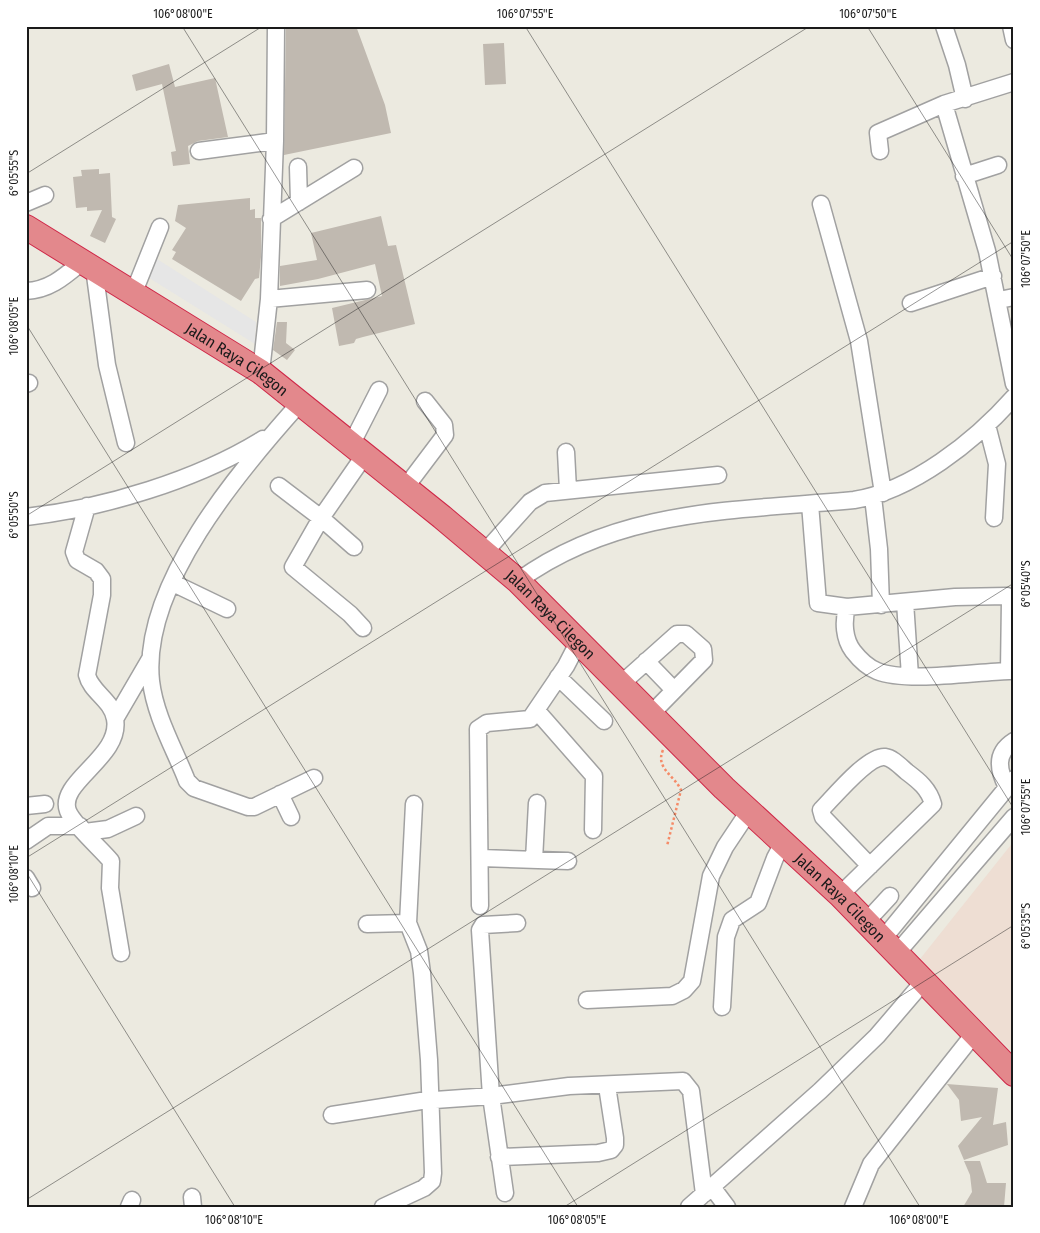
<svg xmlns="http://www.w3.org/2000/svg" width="1040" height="1233" font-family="'Fira Sans Condensed',sans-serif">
  <rect width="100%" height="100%" fill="#eceae0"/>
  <path fill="#eeded3" d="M1014 841V1054L920 959Z"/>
  <path fill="#e6e6e6" d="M157 259 256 322 255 344 146 276Z"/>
  <path fill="#c0b9b0" d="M286 26H356L385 105 391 133 284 155Z
    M504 43 506 84 485 85 483 44Z
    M169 64 175 87 215 78 228 137 198 141 188 146 190 164 173 166 171 152 176 151 162 84 136 91 132 75Z
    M99 169V174L110 173 112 217 116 219 105 243 90 236 102 210 87 211V207L76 208 73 177 82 176 81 170Z
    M250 198V210L255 209V218H261V257L259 278 255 279 241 301 172 259 176 252 172 250 186 228 175 221 178 205Z
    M381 216 388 246 396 245 415 324 363 337 356 339 354 343 339 346 332 308 382 296 375 264 318 279 280 286V266L317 260 311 233Z
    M277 322H287L286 343 295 350 287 360 273 350Z
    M947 1084 998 1088 993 1125 1006 1122 1008 1145 964 1160 958 1146 982 1117 961 1121 959 1100Z
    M964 1161H980L987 1183H1006L1004 1207H963L972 1192 970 1175Z"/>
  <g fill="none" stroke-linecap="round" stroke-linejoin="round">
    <g stroke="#a1a1a1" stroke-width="19">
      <path id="minor" d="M944 26 957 65 965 99
        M1011 26 1014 40
        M1014 82 944 104 987 251 1014 384
        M199 151 275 141
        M880 151 878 133 944 104
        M298 167 299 202
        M964 176 998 165
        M26 203 45 195
        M821 204 859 341 883 493
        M271 219 354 168
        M94 268 107 365 126 443
        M26 291C50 290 65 276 83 261
        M134 292 160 227
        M269 299 367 290
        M999 300 1014 297
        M911 303 993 276
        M261 372 269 299 275 141 276 26
        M26 384 29 383
        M299 404C239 471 141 586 151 681 155 716 175 750 187 781L194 788 248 807H254L314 778
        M987 425 997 464 994 518
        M351 445 379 390
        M566 452 568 490
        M279 486 321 518 354 547
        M405 488 445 435 444 425 425 401
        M873 497 879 549 881 605
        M810 504 818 603 847 607 955 597 1007 596 1010 600 1009 671H1014
        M87 506 74 552 77 560 96 571 102 579V595L87 675C91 692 112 700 115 719 122 757 57 782 68 811 73 824 101 849 111 861L110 888 121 953
        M26 517C104 508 197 480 263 439
        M484 553 530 502 545 493 718 475
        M518 581C618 508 735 511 854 500 912 491 975 441 1014 397
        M173 583 227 609
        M905 602 910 676
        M847 607C843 622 844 639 853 651 860 660 867 667 877 671 907 683 974 672 1009 671
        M363 628 350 614 293 567 321 518 364 456
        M646 661 674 690
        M558 677 604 721
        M621 684 677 634H686L703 649 704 660 651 714
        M537 711 594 776 593 830
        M115 719 150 659
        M1007 787C998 770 995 753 1014 741
        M280 794 291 817
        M26 806 45 804
        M85 832 108 829 136 816
        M26 841 48 826H80
        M481 858 568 861
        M534 860 537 803
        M26 878 32 888
        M840 895 933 804C929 789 919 781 907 772 901 767 893 758 885 757 868 755 833 798 821 810L823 817 870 866
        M480 906 478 729 487 723 530 719 566 666 579 641
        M866 922 890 896
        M367 924 408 923
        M883 939 1014 779
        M897 953 1014 817
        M587 1000 672 996 684 990 692 981 711 876 725 847 749 811
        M722 1007 726 937 732 920 758 903 775 858 783 843
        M332 1115 421 1101 491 1096 569 1086 683 1081 691 1091 704 1194
        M499 1157 598 1153 611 1150 615 1145V1138L607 1086
        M712 1187 727 1207
        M505 1193 491 1096 480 930 483 925 517 923
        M192 1197 193 1207
        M129 1207 132 1200
        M383 1207 424 1188 432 1181 433 1173 429 1060 422 973 419 951 408 923 414 804
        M689 1207 820 1091 877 1036 924 981
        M853 1207 871 1164 974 1034"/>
    </g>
    <g stroke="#cf2848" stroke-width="26">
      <g id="highway">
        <path id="s1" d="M26 227 261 372 442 517 518 581 724 788 840 895 1014 1074"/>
      </g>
    </g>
    <path stroke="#f58b68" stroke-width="2.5" stroke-dasharray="2.5 2.5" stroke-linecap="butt" d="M663 750C655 768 674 775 681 790L667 846"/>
    <use href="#minor" stroke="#fff" stroke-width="16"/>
    <use href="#highway" stroke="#e3888c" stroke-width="24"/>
  </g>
  <path fill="none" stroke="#1a1a1a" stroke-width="1" stroke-opacity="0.45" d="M182 26 920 1207M525 26 1014 809M867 26 1014 261M26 174 263 26M26 324 578 1207M26 516 810 26M26 858 1014 241M26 872 235 1207M26 1200 1014 583M564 1207 1014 925"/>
  <g text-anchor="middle" stroke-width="5" stroke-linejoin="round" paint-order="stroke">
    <g font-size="16" fill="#1a1a1a" stroke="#fff">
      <text dy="6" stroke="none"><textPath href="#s1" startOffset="249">Jalan Raya Cilegon</textPath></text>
      <text dy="6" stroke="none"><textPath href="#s1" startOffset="654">Jalan Raya Cilegon</textPath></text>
      <text dy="6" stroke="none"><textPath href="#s1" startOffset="1059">Jalan Raya Cilegon</textPath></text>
    </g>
  </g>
  <rect width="1040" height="1233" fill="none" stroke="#ffffff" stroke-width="55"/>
  <rect x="28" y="28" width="984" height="1178" fill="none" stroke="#1a1a1a" stroke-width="2"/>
  <g font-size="12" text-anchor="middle" fill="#1a1a1a">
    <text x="183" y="18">106°08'00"E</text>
    <text x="525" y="18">106°07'55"E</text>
    <text x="868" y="18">106°07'50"E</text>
    <text transform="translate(14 173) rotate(-90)" y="4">6°05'55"S</text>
    <text transform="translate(1026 259) rotate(-90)" y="4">106°07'50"E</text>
    <text transform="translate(14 326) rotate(-90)" y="4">106°08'05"E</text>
    <text transform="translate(14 515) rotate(-90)" y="4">6°05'50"S</text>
    <text transform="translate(1026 584) rotate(-90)" y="4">6°05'40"S</text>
    <text transform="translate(1026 807) rotate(-90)" y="4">106°07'55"E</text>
    <text transform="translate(14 874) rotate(-90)" y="4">106°08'10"E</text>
    <text transform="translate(1026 926) rotate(-90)" y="4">6°05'35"S</text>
    <text x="234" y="1224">106°08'10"E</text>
    <text x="577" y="1224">106°08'05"E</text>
    <text x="919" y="1224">106°08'00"E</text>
  </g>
</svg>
